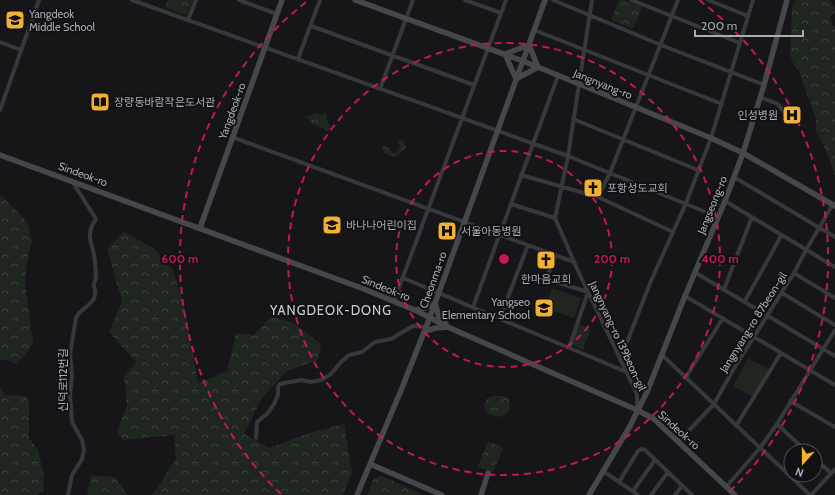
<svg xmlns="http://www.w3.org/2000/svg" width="835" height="495" font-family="Cabin,'Noto Sans KR',sans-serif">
  <defs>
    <pattern id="forest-crowns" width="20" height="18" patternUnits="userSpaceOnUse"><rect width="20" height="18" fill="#1e261f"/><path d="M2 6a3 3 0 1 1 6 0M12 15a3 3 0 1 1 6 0" fill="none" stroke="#3c433d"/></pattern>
  </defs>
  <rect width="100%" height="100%" fill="#161618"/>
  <path fill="url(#forest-crowns)" d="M168 0H193L188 13 184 15 165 7Z
    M619 0H624L642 7 633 29 611 20Z
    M796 0H828C833 3 835 6 835 12L830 16 832 24 835 28V176L827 153 816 131V119L798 69 793 63 790 55 792 8Z
    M316 113 322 115 326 113 327 120 331 128 329 131 313 124 305 117Z
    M398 140H402L405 143 406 148 398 155 392 157 385 153 381 145 387 147 393 153H396L400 146Z
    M0 195 21 215 28 224 32 241 28 255 25 283 33 343 26 354 16 364 5 359 0 361Z
    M124 232 152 247 173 270 185 310 198 383 227 371 236 333 254 335 271 317 294 323 321 344 318 360 287 371 262 398 244 434 269 448 309 433 344 424 352 473 343 495H149L153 494 176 459 174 435 123 440 117 432 127 405 124 376 136 362 109 332 122 301 107 249Z
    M0 388 6 395 27 396 29 406V438L38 450 44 476 43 491 37 495H0Z
    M492 396H504L509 399 510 408 507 414 499 417 487 414 484 405 487 399Z
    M488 441 503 448 493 473 478 467Z
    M91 475 114 477 128 495H87Z
    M382 476 420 493V495H367L374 478Z"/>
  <path fill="#1e261f" d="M552 288 581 298 574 318 545 308Z
    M579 324 591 329 583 350 571 345Z
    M748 358 769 369 753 397 733 386Z"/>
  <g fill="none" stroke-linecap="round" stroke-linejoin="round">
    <path stroke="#37383d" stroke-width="4" d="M132 0 568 156 718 217
      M239 0 277 14
      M465 0 501 13
      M553 0 661 45 764 85
      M592 0 568 156 555 218 579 273 637 394V410
      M631 0 740 43
      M708 0 748 16
      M188 20 196 0
      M311 26 474 85
      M534 30 722 104
      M0 42 21 50
      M298 59 320 0
      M380 89 413 0
      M760 97 778 104 786 115
      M0 110 39 0
      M573 119 698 170
      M232 137 574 262
      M521 175 598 197 673 232
      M734 177 835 237
      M598 197 610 173 678 0
      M725 201 835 267
      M511 204 555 218
      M556 255 546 279 588 292 569 348
      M696 273 835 356
      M794 273 835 298
      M403 278 624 371
      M724 289 752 217
      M782 293 835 325
      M685 296 835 385
      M394 301 506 0
      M745 301 781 236
      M473 307 558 76
      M500 318 528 245
      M662 355 810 495
      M620 360 651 281 686 203 711 138 753 0
      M686 377 723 318
      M790 401 835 427
      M777 424 806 451
      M736 426 781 353
      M256 438 257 422 267 414 274 404 278 395V387L280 384 301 380 311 382 321 380 331 374 341 362 349 355 362 352 375 342 391 339 413 326 426 327
      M678 442 714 404 733 370 794 273 806 250 833 204
      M815 459 831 473
      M603 471 638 495
      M619 482 638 451 642 449 645 450 692 495
      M726 487 760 448 777 424 835 330
      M633 491 655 460
      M68 495 72 475 82 459 84 450 82 440 72 422 70 395 72 375 70 354 76 318C80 308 94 305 95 295 96 291 94 289 94 285 94 282 96 279 96 276 96 271 95 266 95 261 93 243 84 236 96 219L72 181
      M651 495 668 472
      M675 495 682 486
      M811 495 835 469"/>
    <path stroke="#45474d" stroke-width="5.5" d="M355 0 523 61 711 138 743 153 835 206
      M529 45 538 67
      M505 54 516 79
      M505 54 529 45
      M516 79 538 67
      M0 155 364 289 417 311 450 328 637 410 654 419 735 495
      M200 228 282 0
      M415 310 424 308 435 303 439 317 446 324
      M425 331 436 328 448 327
      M370 464 442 495
      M357 495 402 388 430 317 545 0
      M481 495 488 473
      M589 495 630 426 647 392 685 296 725 201 743 153 764 85 787 0"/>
  </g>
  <g fill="none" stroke="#c2185b" stroke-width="2" stroke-dasharray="7 5">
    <circle cx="504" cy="259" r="108"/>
    <circle cx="504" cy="259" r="216"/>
    <path d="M281 494A324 324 0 0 1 309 0M699 0A324 324 0 0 1 727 494"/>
  </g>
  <defs>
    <g id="school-square" transform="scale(1)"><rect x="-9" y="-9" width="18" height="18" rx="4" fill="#f2b134" stroke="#111113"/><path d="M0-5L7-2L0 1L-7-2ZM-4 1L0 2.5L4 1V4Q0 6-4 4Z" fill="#111"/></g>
    <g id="library-square" transform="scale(1)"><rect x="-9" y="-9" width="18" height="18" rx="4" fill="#f2b134" stroke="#111113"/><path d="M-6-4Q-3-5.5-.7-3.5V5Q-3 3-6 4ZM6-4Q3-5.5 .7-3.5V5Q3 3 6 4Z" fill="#111"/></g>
    <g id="hospital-square" transform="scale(1)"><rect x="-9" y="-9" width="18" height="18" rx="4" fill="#f2b134" stroke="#111113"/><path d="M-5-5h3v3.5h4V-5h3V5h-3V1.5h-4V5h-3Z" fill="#111"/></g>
    <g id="church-square" transform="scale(1)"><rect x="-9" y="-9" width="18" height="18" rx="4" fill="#f2b134" stroke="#111113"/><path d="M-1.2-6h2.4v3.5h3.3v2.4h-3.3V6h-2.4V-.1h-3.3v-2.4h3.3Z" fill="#111"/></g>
  </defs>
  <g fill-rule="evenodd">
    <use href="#school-square" x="15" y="20"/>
    <use href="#library-square" x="100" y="102"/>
    <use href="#hospital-square" x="792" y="115"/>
    <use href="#church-square" x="593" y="188"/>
    <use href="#school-square" x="332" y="225"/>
    <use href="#hospital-square" x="447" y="231"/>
    <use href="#church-square" x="546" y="260"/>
    <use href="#school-square" x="544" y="308"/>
  </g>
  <g text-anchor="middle" stroke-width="4" stroke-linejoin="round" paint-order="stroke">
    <g font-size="11" fill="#a8adb8" stroke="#111113" text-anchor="start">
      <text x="29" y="18">Yangdeok<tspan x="29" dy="13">Middle School</tspan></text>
      <text x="114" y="106">장량동바람작은도서관</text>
      <text x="778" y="119" text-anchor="end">인성병원</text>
      <text x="607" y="192">포항성도교회</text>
      <text x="346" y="229">바나나어린이집</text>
      <text x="461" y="235">서울아동병원</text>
      <text x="546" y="283" text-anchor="middle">한마음교회</text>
      <text x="530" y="306" text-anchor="end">Yangseo<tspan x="530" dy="13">Elementary School</tspan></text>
    </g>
    <g font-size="11" fill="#a8adb8" stroke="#111113">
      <text transform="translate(603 84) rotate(22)" y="4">Jangnyang-ro</text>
      <text transform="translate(232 111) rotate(-70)" y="4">Yangdeok-ro</text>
      <text transform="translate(83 174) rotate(20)" y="4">Sindeok-ro</text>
      <text transform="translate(712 205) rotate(-68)" y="4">Jangseong-ro</text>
      <text transform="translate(433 280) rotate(-70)" y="4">Cheonma-ro</text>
      <text transform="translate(386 288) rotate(22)" y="4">Sindeok-ro</text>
      <text transform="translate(753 322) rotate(-58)" y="4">Jangnyang-ro 87beon-gil</text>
      <text transform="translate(618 336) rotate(65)" y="4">Jangnyang-ro 139beon-gil</text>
      <text transform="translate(63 380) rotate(-90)" y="4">신덕로112번길</text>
      <text transform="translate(679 430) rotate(42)" y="4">Sindeok-ro</text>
    </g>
    <g font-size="13" letter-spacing="1" fill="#c9ccd4" stroke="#111113">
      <text x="331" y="315">YANGDEOK-DONG</text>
    </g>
  </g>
  <circle cx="504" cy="259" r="6" fill="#c2185b" stroke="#111113" stroke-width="2"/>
  <g font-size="12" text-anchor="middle" font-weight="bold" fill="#c2185b" stroke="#111113" stroke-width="4" stroke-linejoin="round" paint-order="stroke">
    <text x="612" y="263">200 m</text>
    <text x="720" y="263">400 m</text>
    <text x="180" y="263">600 m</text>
  </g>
  <g transform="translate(803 463) rotate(201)"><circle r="19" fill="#111113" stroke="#4d4f55"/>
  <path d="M0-3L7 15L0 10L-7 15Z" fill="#f2b134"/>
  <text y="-6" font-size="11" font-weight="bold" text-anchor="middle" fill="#a8adb8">N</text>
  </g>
  <path d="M695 30v6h108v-6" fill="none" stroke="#a8adb8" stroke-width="2"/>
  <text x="701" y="30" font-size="12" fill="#a8adb8" stroke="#111113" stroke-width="3" paint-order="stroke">200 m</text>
</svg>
